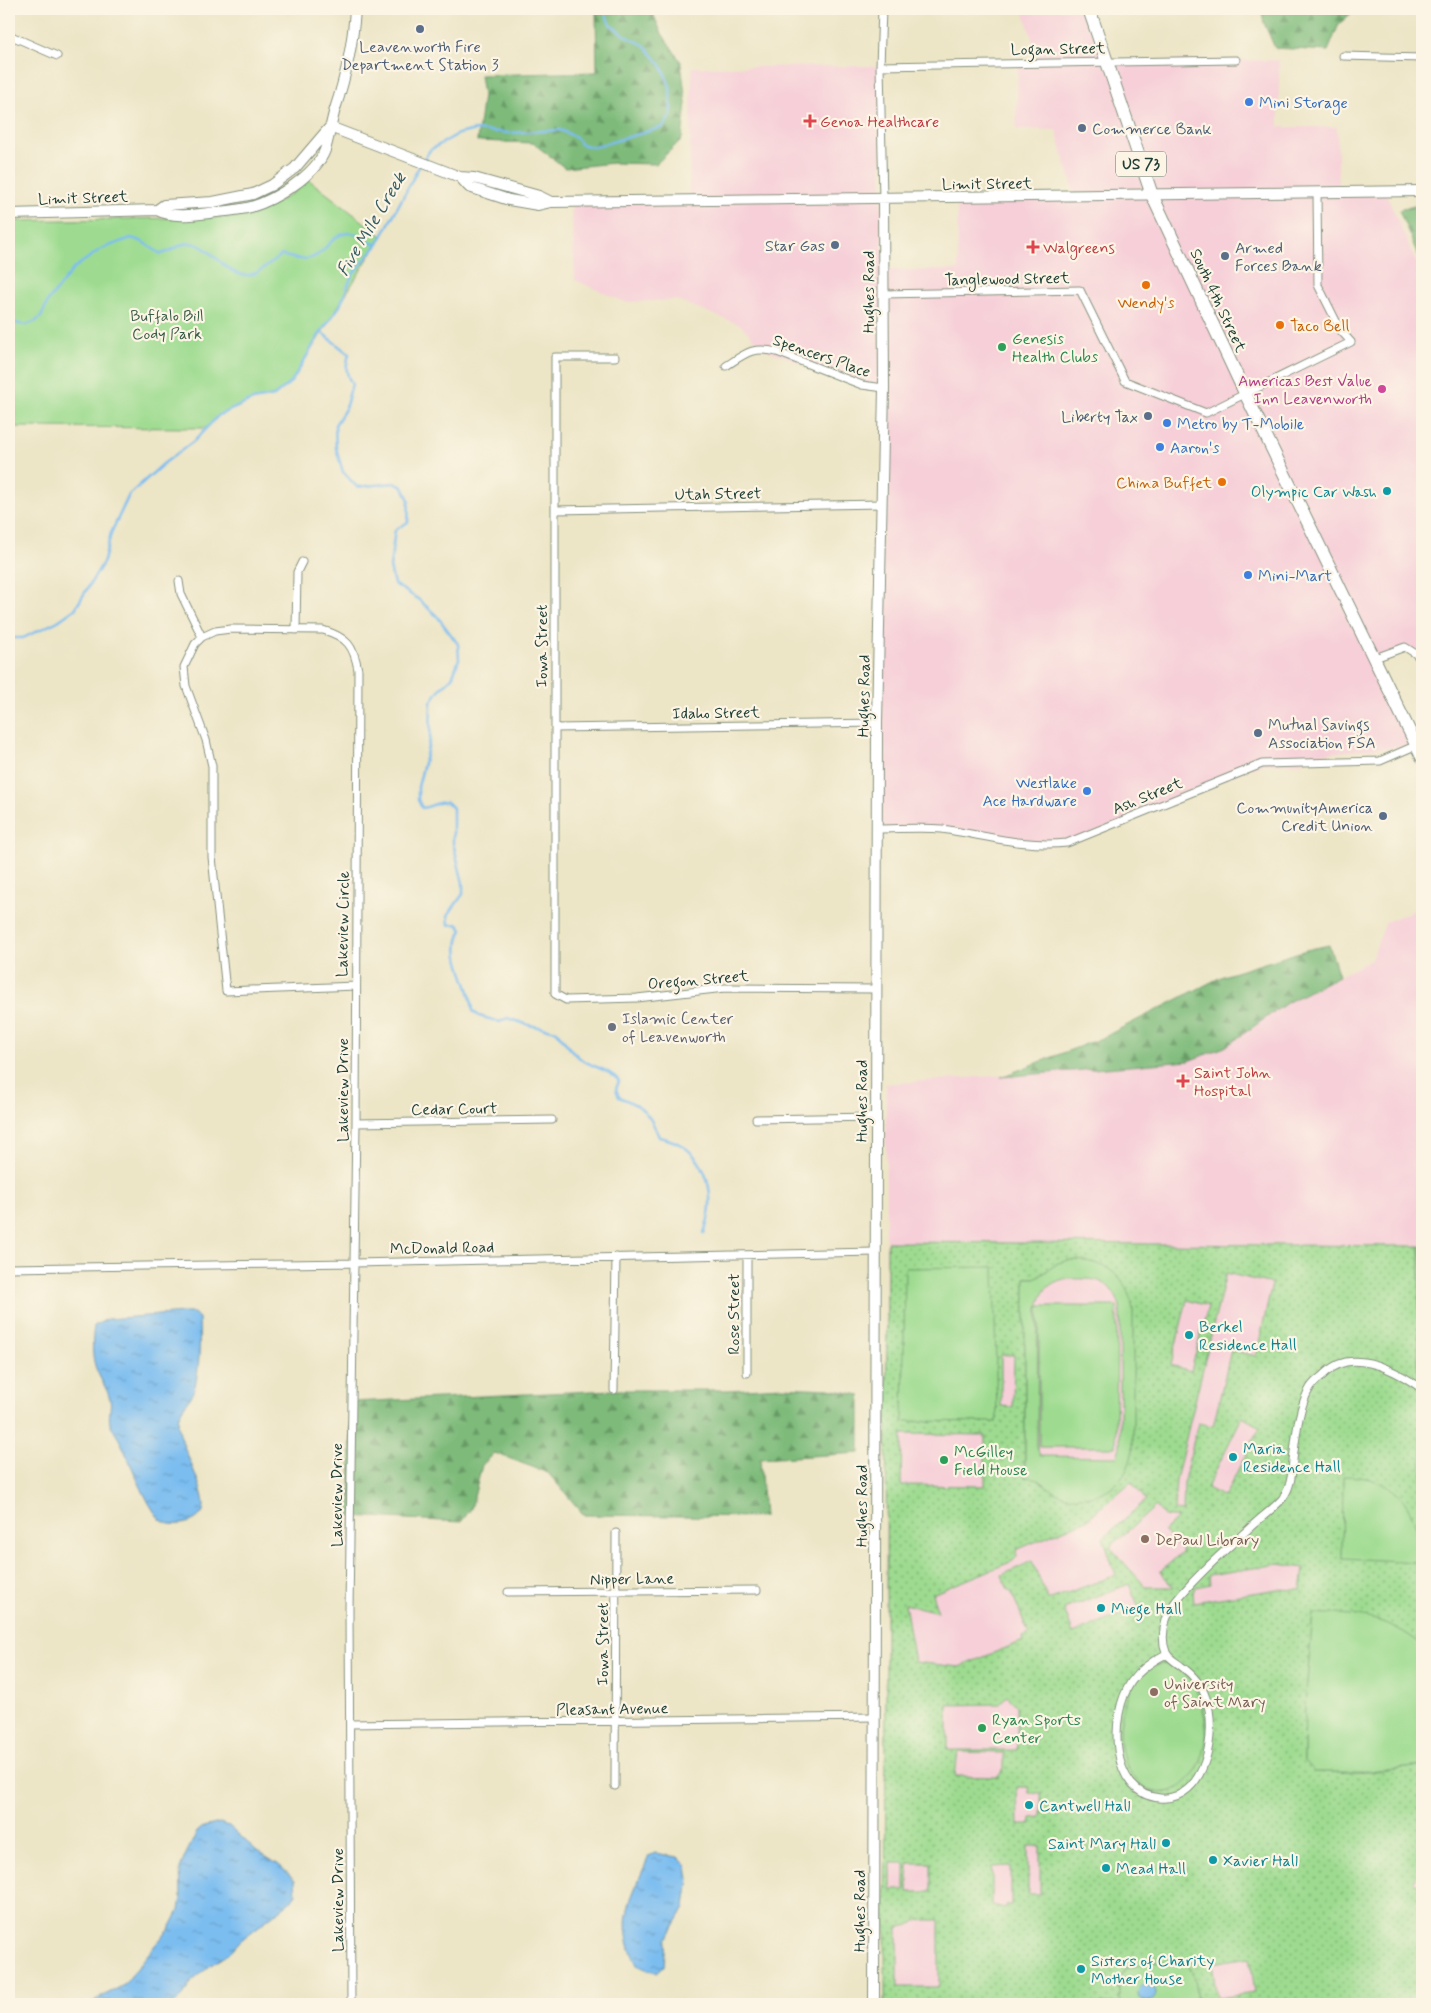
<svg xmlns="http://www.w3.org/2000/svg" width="1431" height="2013" font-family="Mynerve,sans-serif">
  <defs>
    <pattern id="grass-dots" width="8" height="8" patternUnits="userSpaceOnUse" patternTransform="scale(1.25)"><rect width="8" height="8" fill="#9edb90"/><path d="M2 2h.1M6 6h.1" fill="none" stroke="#80b376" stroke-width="1.8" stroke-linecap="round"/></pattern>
    <pattern id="forest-firs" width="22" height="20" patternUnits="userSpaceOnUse" patternTransform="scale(1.25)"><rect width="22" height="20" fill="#7ebb7a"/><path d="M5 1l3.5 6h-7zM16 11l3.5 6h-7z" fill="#679965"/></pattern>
    <pattern id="cemetery-stones" width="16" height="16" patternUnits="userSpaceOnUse" patternTransform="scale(1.25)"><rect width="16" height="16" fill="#9edb90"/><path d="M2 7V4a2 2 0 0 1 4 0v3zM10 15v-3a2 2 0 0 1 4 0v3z" fill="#80b376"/></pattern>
    <pattern id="water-ripples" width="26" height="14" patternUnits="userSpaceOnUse" patternTransform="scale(1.25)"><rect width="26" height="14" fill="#7bbdf0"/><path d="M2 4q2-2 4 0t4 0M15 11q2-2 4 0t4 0" fill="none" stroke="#649bc3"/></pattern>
  </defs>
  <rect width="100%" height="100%" fill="#fcf5e5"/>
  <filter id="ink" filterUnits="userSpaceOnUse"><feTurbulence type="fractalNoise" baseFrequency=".02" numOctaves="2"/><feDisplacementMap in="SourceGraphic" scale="10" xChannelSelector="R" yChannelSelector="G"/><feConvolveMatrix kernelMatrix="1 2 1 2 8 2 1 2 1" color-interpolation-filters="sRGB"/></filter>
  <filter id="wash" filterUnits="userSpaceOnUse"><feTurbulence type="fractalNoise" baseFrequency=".0096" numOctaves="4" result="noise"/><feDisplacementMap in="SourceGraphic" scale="20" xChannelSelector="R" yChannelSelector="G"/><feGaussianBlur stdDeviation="1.12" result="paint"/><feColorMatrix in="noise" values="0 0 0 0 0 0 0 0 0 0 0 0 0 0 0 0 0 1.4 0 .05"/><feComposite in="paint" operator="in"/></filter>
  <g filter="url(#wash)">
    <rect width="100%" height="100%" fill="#ece5c6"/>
    <path fill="#f6cfd8" d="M1023 9H1089L1106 61 1279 60V127H1337L1339 192H1385L1422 275V658L1405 647 1375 658 1417 745 1316 754 1302 763 1262 764 1067 843 1046 846 941 829H877L884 388 862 385 764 349 741 325 676 300 625 302 575 280 571 198 689 201 692 67 880 66 883 270H958L957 198 1075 196 1056 130 1016 129 1018 63H1039Z
      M1422 907V1246H1421L1418 1375 1422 1379V2004H885L886 1084 1188 1061 1225 1047 1288 1002 1371 960 1386 922Z"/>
    <path fill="url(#grass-dots)" stroke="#5e8c62" fill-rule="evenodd" d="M887 1242 1420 1246 1418 1375 1422 1379V1645C1389 1618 1354 1619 1313 1615L1305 1707 1304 1761 1315 1772H1369L1422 1766V1869L1412 1881 1422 1885V2004H1197L1191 1969 1174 1960 1171 1963 1155 1962 1119 1980V2000L1122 2004H885ZM1046 1271 1119 1277 1133 1450C1128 1468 1121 1478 1106 1490L1045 1485 1036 1477H1025V1278H1037ZM1226 1273 1272 1284 1256 1356 1231 1350 1213 1426 1198 1423 1184 1480 1183 1512 1174 1511 1176 1480ZM1187 1300 1208 1306 1191 1371 1171 1365ZM1001 1355H1014L1013 1407 1001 1406ZM1242 1417 1260 1427 1224 1497 1207 1488ZM902 1434 985 1435V1486L901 1485ZM1131 1482 1146 1500 1103 1538 1116 1575 1048 1600 1032 1561 1002 1575 1008 1590 1011 1591 1029 1634 1022 1637 1023 1641 959 1667 915 1662 905 1604 938 1612 932 1594 1013 1561 1017 1557 1016 1550 1085 1521ZM1156 1506 1164 1516 1178 1518 1164 1531 1183 1551 1160 1572 1174 1587H1146L1110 1547ZM1279 1564 1304 1568 1301 1590 1278 1589 1194 1602 1193 1592 1196 1587 1210 1584 1209 1575ZM1129 1584 1139 1608 1073 1633 1064 1609ZM1161 1664H1168L1188 1677 1202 1704 1207 1726 1201 1759 1196 1769 1192 1776 1178 1788 1165 1793 1156 1665ZM1007 1696 1017 1706V1750H948V1705L999 1704ZM958 1752 1004 1753V1768L998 1777 955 1776ZM1017 1787H1028L1029 1793H1041V1817L1031 1818 1030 1825H1018ZM1028 1846H1040V1894H1028ZM891 1863H905V1890H891ZM908 1863H931V1892H908ZM1011 1866V1905H1006L1005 1908 992 1905V1867ZM916 1920H939V1987H898V1927C906 1926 911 1926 916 1920ZM1250 1957 1255 1993 1217 1998 1212 1963Z"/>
    <path fill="url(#forest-firs)" stroke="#4e7c57" d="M596 9H651L661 32 681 62 686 103 682 139 656 164 613 163 565 168 533 143 477 141 483 95 480 75 597 72Z
      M1261 9H1356L1339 24 1328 51 1275 48 1264 23Z
      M1422 204V265L1399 210Z
      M1329 945 1339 976 1288 1002 1225 1047 1188 1061 1001 1077 1104 1037 1223 976 1306 950Z
      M781 1387 829 1389 860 1395V1453L760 1459 764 1517 584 1515 548 1473 495 1453 482 1465 471 1509 461 1522 350 1516 351 1402 614 1390H728Z"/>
    <path fill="url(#cemetery-stones)" stroke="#5e8c62" d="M1420 1246H1422V1379L1418 1375Z"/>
    <path fill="#9edb90" stroke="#5e8c62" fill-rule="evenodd" d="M309 180 382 236 292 381 274 396 253 400 219 415 206 428 9 427V221L231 217C261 211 286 201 309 180Z
      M1069 1260C1105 1260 1125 1273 1133 1309V1450C1131 1460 1128 1470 1121 1479 1106 1496 1076 1503 1056 1492 1042 1485 1042 1477 1025 1477V1278H1037L1058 1263ZM1064 1279C1092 1279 1109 1275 1120 1306V1447L1117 1457 1040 1456 1037 1447 1038 1308C1041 1292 1048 1283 1064 1279Z
      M994 1267 997 1422 903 1421 905 1268Z
      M1039 1306H1117L1116 1447H1039Z
      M1343 1476C1399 1476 1421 1509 1418 1562L1342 1558Z
      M1313 1614C1356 1613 1388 1617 1422 1645V1766L1369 1772H1314L1304 1761 1305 1707Z
      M1161 1664C1178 1664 1189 1675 1196 1690 1203 1707 1208 1723 1206 1741 1201 1786 1155 1816 1128 1768 1110 1737 1123 1673 1161 1664Z
      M1174 1960C1196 1959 1195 1988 1197 2004H1122L1119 2000V1980L1126 1969 1149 1962 1171 1963Z"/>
    <path fill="url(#water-ripples)" stroke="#4d7d92" d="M184 1313H194L199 1318C200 1341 200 1368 194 1390 191 1401 179 1408 178 1420 177 1443 210 1495 203 1511 199 1519 190 1523 181 1524 174 1525 166 1525 160 1519 147 1506 131 1464 122 1445 119 1438 114 1432 111 1425 107 1418 112 1407 110 1399 107 1388 101 1381 97 1371 91 1357 92 1341 94 1326L107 1319Z
      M220 1823 229 1826 257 1851 279 1865 295 1880 296 1894 290 1902 241 1940 229 1953 211 1965 190 1983 184 1995 174 2004H92L99 1998 124 1985 156 1944 169 1930 179 1911 181 1896 180 1868 186 1854 197 1832 203 1827Z
      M655 1853 678 1857 687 1866 689 1879 685 1907 666 1940 664 1966 657 1972 648 1970 637 1965C614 1919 632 1898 649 1856Z
      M1138 1993a9 9 0 1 1 18 0a9 9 0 1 1-18 0Z"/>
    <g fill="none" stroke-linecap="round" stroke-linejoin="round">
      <path stroke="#7bbdf0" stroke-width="2.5" d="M423 161 430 150 458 134 476 130 509 133 560 130 576 137 580 144 594 147 663 127 671 116 670 86 661 65 644 45 626 36 610 24 603 9
        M9 322 26 325 36 321 41 317 48 301 74 268 101 249 131 238 141 241 161 254C171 252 179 244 189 243 211 242 228 283 253 274 263 271 273 260 282 255 330 271 322 233 350 233 361 233 363 244 378 244
        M321 332 349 354C346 365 345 374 352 384L345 409 335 425 336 448 343 472 357 487 394 483 403 487 409 500 408 522 395 530 390 567 394 584 418 599 437 616 458 644 459 659 452 678 440 689 431 702 430 739 418 787V800L422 808C432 807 437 801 447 802L453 808V843L463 883V894L448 915 449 925 458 924 462 930C447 956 472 984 473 1011L479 1016 500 1022 507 1018 529 1025 557 1031C564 1041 571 1052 581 1059 592 1067 611 1070 619 1081L616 1089 619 1097C643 1106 650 1114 659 1137 706 1146 719 1192 704 1233
        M9 638H23L58 621 75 609 104 561 111 533 129 495 163 464 194 441 219 415 253 400 274 396 292 381 321 332 340 306 352 275 378 244 420 165"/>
    </g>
  </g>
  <g filter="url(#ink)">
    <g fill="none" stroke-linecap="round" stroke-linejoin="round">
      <g stroke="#86917d" stroke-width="9">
        <path id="street" d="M882 9 880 66 883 199
          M9 35 57 56
          M1343 56 1422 58
          M880 66 1236 60
          M883 294 1080 290 1125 381 1206 413 1351 342 1341 331 1318 285 1317 193
          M615 357H555V994L566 1000 637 998 725 988 876 989
          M726 366C746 353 753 346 777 352L862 385 884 388
          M556 510 882 504
          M179 581 181 594 202 637
          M296 630 297 572 302 562
          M1375 658 1405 647 1416 654 1422 661
          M555 728 877 723
          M877 829C898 829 921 827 942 829 984 835 1025 848 1067 843L1262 764 1380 761 1417 745
          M756 1119 876 1117
          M356 1123 552 1120
          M747 1256V1373
          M9 1268 354 1263 875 1252
          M614 1390 616 1257
          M508 1592 757 1590
          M1166 1654C1152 1661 1140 1669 1131 1682 1109 1715 1109 1794 1160 1798 1206 1802 1218 1731 1206 1698 1202 1685 1192 1674 1181 1666 1176 1662 1168 1658 1166 1652 1162 1642 1163 1630 1166 1620 1170 1606 1179 1597 1189 1586 1209 1564 1232 1544 1254 1524 1263 1516 1274 1508 1282 1499 1291 1488 1292 1473 1293 1460 1296 1437 1298 1408 1310 1388 1313 1383 1318 1379 1322 1376 1329 1369 1337 1364 1346 1362 1372 1358 1402 1374 1422 1389
          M350 1724 875 1717
          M615 1786 616 1533
          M351 2004 349 1610 356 1123 358 670C354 646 347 637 323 630L231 629 215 631 202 637 195 644 184 667 186 686 206 740 212 766V857L226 991 356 986"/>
      </g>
      <g stroke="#86917d" stroke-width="12">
        <path id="secondary" d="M330 127 460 177
          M551 202 539 196 474 178 460 177 469 187 509 200 538 205 551 202 1422 191
          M157 210 164 205 213 202 253 194 272 185 295 168 330 127
          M9 214 157 210C173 219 199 214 217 212 228 211 240 210 251 207 275 200 316 175 325 150 329 137 331 123 335 109 346 76 353 44 355 9
          M874 2004 877 723 884 388 883 199"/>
      </g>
      <g stroke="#86917d" stroke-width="14">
        <path id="highway" d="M1089 9 1152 195 1245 393 1422 757"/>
      </g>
      <use href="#street" stroke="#fff" stroke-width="7"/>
      <use href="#secondary" stroke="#fff" stroke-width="10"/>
      <use href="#highway" stroke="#fff" stroke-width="12"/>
    </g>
  </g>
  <g fill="#5c6f8a" stroke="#fcf5e5" stroke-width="2">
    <circle cx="420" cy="29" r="5"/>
    <circle cx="1082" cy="128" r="5"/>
    <circle cx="835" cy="245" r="5"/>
    <circle cx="1225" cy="256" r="5"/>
    <circle cx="1148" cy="416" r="5"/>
    <circle cx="1258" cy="733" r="5"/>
    <circle cx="1383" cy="816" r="5"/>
  </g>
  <g fill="#3f7fe0" stroke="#fcf5e5" stroke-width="2">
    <circle cx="1249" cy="102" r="5"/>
    <circle cx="1167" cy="423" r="5"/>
    <circle cx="1160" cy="447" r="5"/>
    <circle cx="1248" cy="575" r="5"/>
    <circle cx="1087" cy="791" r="5"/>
  </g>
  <g fill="#e0444e" stroke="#fcf5e5" stroke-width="2">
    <path d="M807.5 113.5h5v5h5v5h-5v5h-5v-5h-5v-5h5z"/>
    <path d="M1030.5 239.5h5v5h5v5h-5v5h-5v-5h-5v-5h5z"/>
    <path d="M1180.5 1073.5h5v5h5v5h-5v5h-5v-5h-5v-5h5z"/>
  </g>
  <g fill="#e8710a" stroke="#fcf5e5" stroke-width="2">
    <circle cx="1146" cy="285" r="5"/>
    <circle cx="1280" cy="325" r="5"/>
    <circle cx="1222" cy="482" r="5"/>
  </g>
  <g fill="#2e9e5b" stroke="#fcf5e5" stroke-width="2">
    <circle cx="1002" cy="347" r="5"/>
    <circle cx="944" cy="1460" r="5"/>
    <circle cx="982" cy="1728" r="5"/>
  </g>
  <circle fill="#d1479c" stroke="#fcf5e5" stroke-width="2" cx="1382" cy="389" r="5"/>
  <g fill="#0f9aa8" stroke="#fcf5e5" stroke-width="2">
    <circle cx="1387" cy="491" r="5"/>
    <circle cx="1189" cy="1335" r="5"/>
    <circle cx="1233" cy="1457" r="5"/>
    <circle cx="1101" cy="1608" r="5"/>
    <circle cx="1029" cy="1805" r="5"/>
    <circle cx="1166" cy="1843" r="5"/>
    <circle cx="1213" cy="1860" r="5"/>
    <circle cx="1106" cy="1868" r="5"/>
    <circle cx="1081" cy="1969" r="5"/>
  </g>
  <circle fill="#6b7280" stroke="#fcf5e5" stroke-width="2" cx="612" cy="1027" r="5"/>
  <g fill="#8d6e63" stroke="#fcf5e5" stroke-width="2">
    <circle cx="1145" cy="1539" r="5"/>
    <circle cx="1154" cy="1692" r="5"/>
  </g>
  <g text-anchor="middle" stroke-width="4.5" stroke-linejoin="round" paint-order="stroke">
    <rect fill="#fcf5e5" stroke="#617469" stroke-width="1" x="1116" y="151.5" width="50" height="25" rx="4"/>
    <g font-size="15" font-weight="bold" fill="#1f3d34">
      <text x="1141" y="169">US 73</text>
    </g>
    <g font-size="16" fill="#4e5e75" stroke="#fcf5e5" text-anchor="start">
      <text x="420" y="52" text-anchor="middle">Leavenworth Fire<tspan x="420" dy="18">Department Station 3</tspan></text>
      <text x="1092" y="134">Commerce Bank</text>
      <text x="825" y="251" text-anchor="end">Star Gas</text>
      <text x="1235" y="253">Armed<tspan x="1235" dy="18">Forces Bank</tspan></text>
      <text x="1138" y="422" text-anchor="end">Liberty Tax</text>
      <text x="1268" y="730">Mutual Savings<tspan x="1268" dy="18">Association FSA</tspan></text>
      <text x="1373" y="813" text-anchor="end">CommunityAmerica<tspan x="1373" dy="18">Credit Union</tspan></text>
    </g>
    <g font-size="16" fill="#1f3d34" stroke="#fcf5e5">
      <text transform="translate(1058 48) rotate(-1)" y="6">Logan Street</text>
      <text transform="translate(987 183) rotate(-1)" y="6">Limit Street</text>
      <text transform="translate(83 197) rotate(-2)" y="6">Limit Street</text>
      <text transform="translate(1007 278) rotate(-1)" y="6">Tanglewood Street</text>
      <text transform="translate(868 292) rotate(-90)" y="6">Hughes Road</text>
      <text transform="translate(1219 300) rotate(65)" y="6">South 4th Street</text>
      <text transform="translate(822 355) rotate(19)" y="6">Spencers Place</text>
      <text transform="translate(718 493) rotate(-1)" y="6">Utah Street</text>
      <text transform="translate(541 646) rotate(-90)" y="6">Iowa Street</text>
      <text transform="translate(863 696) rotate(-89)" y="6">Hughes Road</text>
      <text transform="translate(716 712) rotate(-1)" y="6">Idaho Street</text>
      <text transform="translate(1147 795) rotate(-22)" y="6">Ash Street</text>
      <text transform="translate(342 924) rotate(-89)" y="6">Lakeview Circle</text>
      <text transform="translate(698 979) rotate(-5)" y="6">Oregon Street</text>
      <text transform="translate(342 1090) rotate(-90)" y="6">Lakeview Drive</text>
      <text transform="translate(861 1101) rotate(-90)" y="6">Hughes Road</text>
      <text transform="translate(454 1108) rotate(-1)" y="6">Cedar Court</text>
      <text transform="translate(442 1247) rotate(-1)" y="6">McDonald Road</text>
      <text transform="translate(733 1314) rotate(-90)" y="6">Rose Street</text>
      <text transform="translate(336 1495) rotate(-90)" y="6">Lakeview Drive</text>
      <text transform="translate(861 1506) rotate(-90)" y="6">Hughes Road</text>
      <text transform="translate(632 1578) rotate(-1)" y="6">Nipper Lane</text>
      <text transform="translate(602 1644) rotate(-90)" y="6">Iowa Street</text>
      <text transform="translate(612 1708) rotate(-1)" y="6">Pleasant Avenue</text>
      <text transform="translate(337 1900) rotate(-90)" y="6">Lakeview Drive</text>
      <text transform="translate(859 1911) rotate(-90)" y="6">Hughes Road</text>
    </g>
    <g font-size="16" fill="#366cbe" stroke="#fcf5e5" text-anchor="start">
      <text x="1259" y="108">Mini Storage</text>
      <text x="1177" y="429">Metro by T-Mobile</text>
      <text x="1170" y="453">Aaron's</text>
      <text x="1258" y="581">Mini-Mart</text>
      <text x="1077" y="788" text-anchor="end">Westlake<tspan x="1077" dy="18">Ace Hardware</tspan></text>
    </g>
    <g font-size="16" fill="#be3a42" stroke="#fcf5e5" text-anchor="start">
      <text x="820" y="127">Genoa Healthcare</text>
      <text x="1043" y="253">Walgreens</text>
      <text x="1194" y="1078">Saint John<tspan x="1194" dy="18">Hospital</tspan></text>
    </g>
    <g font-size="16" fill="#c56008" stroke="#fcf5e5">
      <text x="1146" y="308">Wendy's</text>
      <text x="1290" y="331" text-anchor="start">Taco Bell</text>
      <text x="1212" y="488" text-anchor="end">China Buffet</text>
    </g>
    <g font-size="16" fill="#385d46" stroke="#fcf5e5">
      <text x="167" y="321">Buffalo Bill<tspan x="167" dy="18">Cody Park</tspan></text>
    </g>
    <g font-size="16" fill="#27864d" stroke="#fcf5e5" text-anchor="start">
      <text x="1012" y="344">Genesis<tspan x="1012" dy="18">Health Clubs</tspan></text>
      <text x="954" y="1457">McGilley<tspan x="954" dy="18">Field House</tspan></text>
      <text x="992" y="1725">Ryan Sports<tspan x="992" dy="18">Center</tspan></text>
    </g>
    <g font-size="16" fill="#b23c85" stroke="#fcf5e5" text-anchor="end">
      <text x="1372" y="386">Americas Best Value<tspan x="1372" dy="18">Inn Leavenworth</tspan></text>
    </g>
    <g font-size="16" fill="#0d838f" stroke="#fcf5e5" text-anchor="start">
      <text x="1377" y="497" text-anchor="end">Olympic Car Wash</text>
      <text x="1199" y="1332">Berkel<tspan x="1199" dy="18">Residence Hall</tspan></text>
      <text x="1243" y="1454">Maria<tspan x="1243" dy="18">Residence Hall</tspan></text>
      <text x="1111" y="1614">Miege Hall</text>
      <text x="1039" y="1811">Cantwell Hall</text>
      <text x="1156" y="1849" text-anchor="end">Saint Mary Hall</text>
      <text x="1223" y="1866">Xavier Hall</text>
      <text x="1116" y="1874">Mead Hall</text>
      <text x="1091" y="1966">Sisters of Charity<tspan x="1091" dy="18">Mother House</tspan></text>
    </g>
    <g font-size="16" fill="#5b616d" stroke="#fcf5e5" text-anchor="start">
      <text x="622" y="1024">Islamic Center<tspan x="622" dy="18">of Leavenworth</tspan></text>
    </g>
    <g font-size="16" fill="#785e54" stroke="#fcf5e5" text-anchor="start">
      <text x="1155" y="1545">DePaul Library</text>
      <text x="1164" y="1689">University<tspan x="1164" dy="18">of Saint Mary</tspan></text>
    </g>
    <g font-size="18" font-style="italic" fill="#365d63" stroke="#fcf5e5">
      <text transform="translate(371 224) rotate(-59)" y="6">Five Mile Creek</text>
    </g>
  </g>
  <rect width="1431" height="2013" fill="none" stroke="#fcf5e5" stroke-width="30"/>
</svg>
